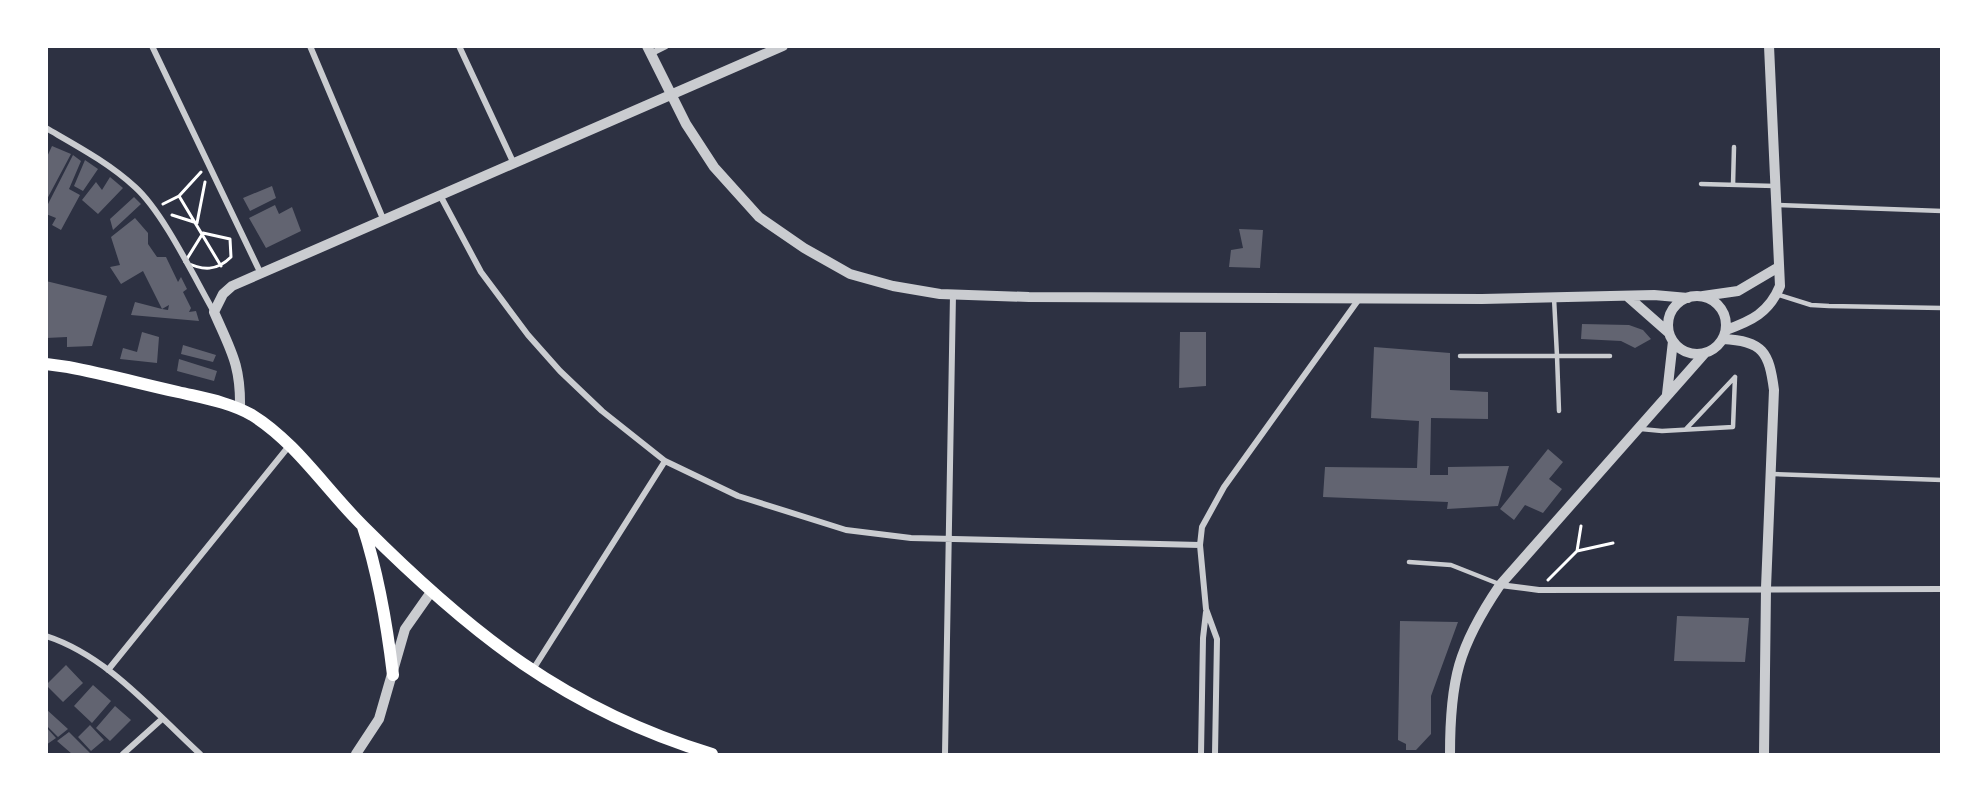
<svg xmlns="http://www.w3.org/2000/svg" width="1988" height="801" font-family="'Fira Sans',sans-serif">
  <rect width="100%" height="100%" fill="#2d3142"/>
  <path fill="#626471" d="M52 146 71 154 46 201V159Z
    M73 155 81 161 69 189 80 195 61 230 52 225 56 218 46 214V208Z
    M85 160 98 169 83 191 74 186Z
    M110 177 123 188 98 214 82 200 96 182 102 190Z
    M272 186 276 198 250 211 243 198Z
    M134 197 141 204 113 230 110 219Z
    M275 205 279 214 292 207 301 231 266 248 249 218Z
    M135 218 148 233V244L157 257H166L178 282 181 277 187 289 183 292 191 308 189 312 196 311 199 321 131 315 135 302 162 309 168 310 169 305 162 309 143 271 121 284 110 267 120 265 111 237Z
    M1239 229 1263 230 1260 268 1229 267 1231 250 1243 248Z
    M46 281 107 296 92 346 67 347V337L46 338Z
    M1582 324 1629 325 1643 330 1651 339 1635 348 1621 341 1581 339Z
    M142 332 159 337 157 363 120 359 123 348 137 352Z
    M1180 332H1206V386L1179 388Z
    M183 345 216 355 213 362 181 354Z
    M1374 347 1450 353V390L1488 392V419L1431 418 1430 475H1448V467L1509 466 1498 506 1447 509 1448 502 1323 497 1325 467 1417 468 1419 421 1371 418Z
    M179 359 217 371 214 381 177 371Z
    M1548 449 1563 462 1549 479 1562 489 1543 513 1525 505 1514 520 1500 509Z
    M1677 616 1749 618 1745 662 1674 661Z
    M1400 621 1458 622 1431 696V734L1416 750H1406V744L1398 740Z
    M66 665 83 683 63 702 46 685Z
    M93 685 111 701 92 723 74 706Z
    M115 706 131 720 110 741 96 728Z
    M46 709 68 729 58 737 46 725Z
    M90 725 104 740 91 751 78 737Z
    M46 727 56 738 46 745Z
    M69 732 90 753 72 754 57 741Z"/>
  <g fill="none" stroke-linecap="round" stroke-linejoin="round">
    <path stroke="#fff" stroke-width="3" d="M179 196 221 266
      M163 204 179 196 201 172
      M172 215 197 223 205 182
      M203 233 230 239 231 257C217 271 203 271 185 262Z
      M1577 551 1613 543
      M1548 580 1577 551 1581 526"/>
    <path stroke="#caccd0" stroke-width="4.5" d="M1701 184 1775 186
      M1733 185 1734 147
      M1778 205 1942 211
      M1776 294 1811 305 1829 306 1942 308
      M1460 356H1557L1554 298
      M1559 411 1557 356H1610
      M1641 429 1662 431 1733 427 1735 377
      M1686 429 1735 377
      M1772 474 1942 480
      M1409 562 1451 565 1499 584"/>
    <path stroke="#caccd0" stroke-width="6" d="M152 46 261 274
      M310 46 384 221
      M459 46 514 164
      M650 54 666 46
      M46 128C77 146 109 163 135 187 163 212 194 277 214 312
      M441 197 481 272 528 335 560 371 602 411 665 461 738 496 846 530 911 538 1200 545
      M1500 585 1539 590 1942 589
      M46 636C108 656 154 712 200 754
      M108 670 289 446
      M532 671 665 461
      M123 754 162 719
      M945 754 953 294
      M1201 754 1203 638 1206 612
      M1215 754 1217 639 1206 609 1200 545 1202 527 1224 487 1359 299"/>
    <path stroke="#caccd0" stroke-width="10" d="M647 46 686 124 714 167 759 217 804 248 850 274 893 286 940 294 1029 297 1482 299 1654 295 1688 298
      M1627 296 1669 333
      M1703 296 1738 291 1777 268
      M1668 325a29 29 0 1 1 58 0a29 29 0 1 1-58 0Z
      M1726 330C1751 321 1769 313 1780 286L1769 46
      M1723 339C1763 341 1769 352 1774 390L1766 588 1764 754
      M1667 394 1673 341
      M240 409C241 365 231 351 214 312L223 294 232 286 783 46
      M356 754 379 719 405 629 431 592
      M1450 754C1450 680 1458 647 1500 585L1705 353"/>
    <path stroke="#fff" stroke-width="12" d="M46 364 68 367C105 374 142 384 178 392 203 398 229 402 252 415 296 442 327 491 364 527 470 633 566 710 712 754
      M363 527C379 576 387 625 393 675"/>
  </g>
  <rect width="1988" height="801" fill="none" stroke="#ffffff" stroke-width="96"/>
</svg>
